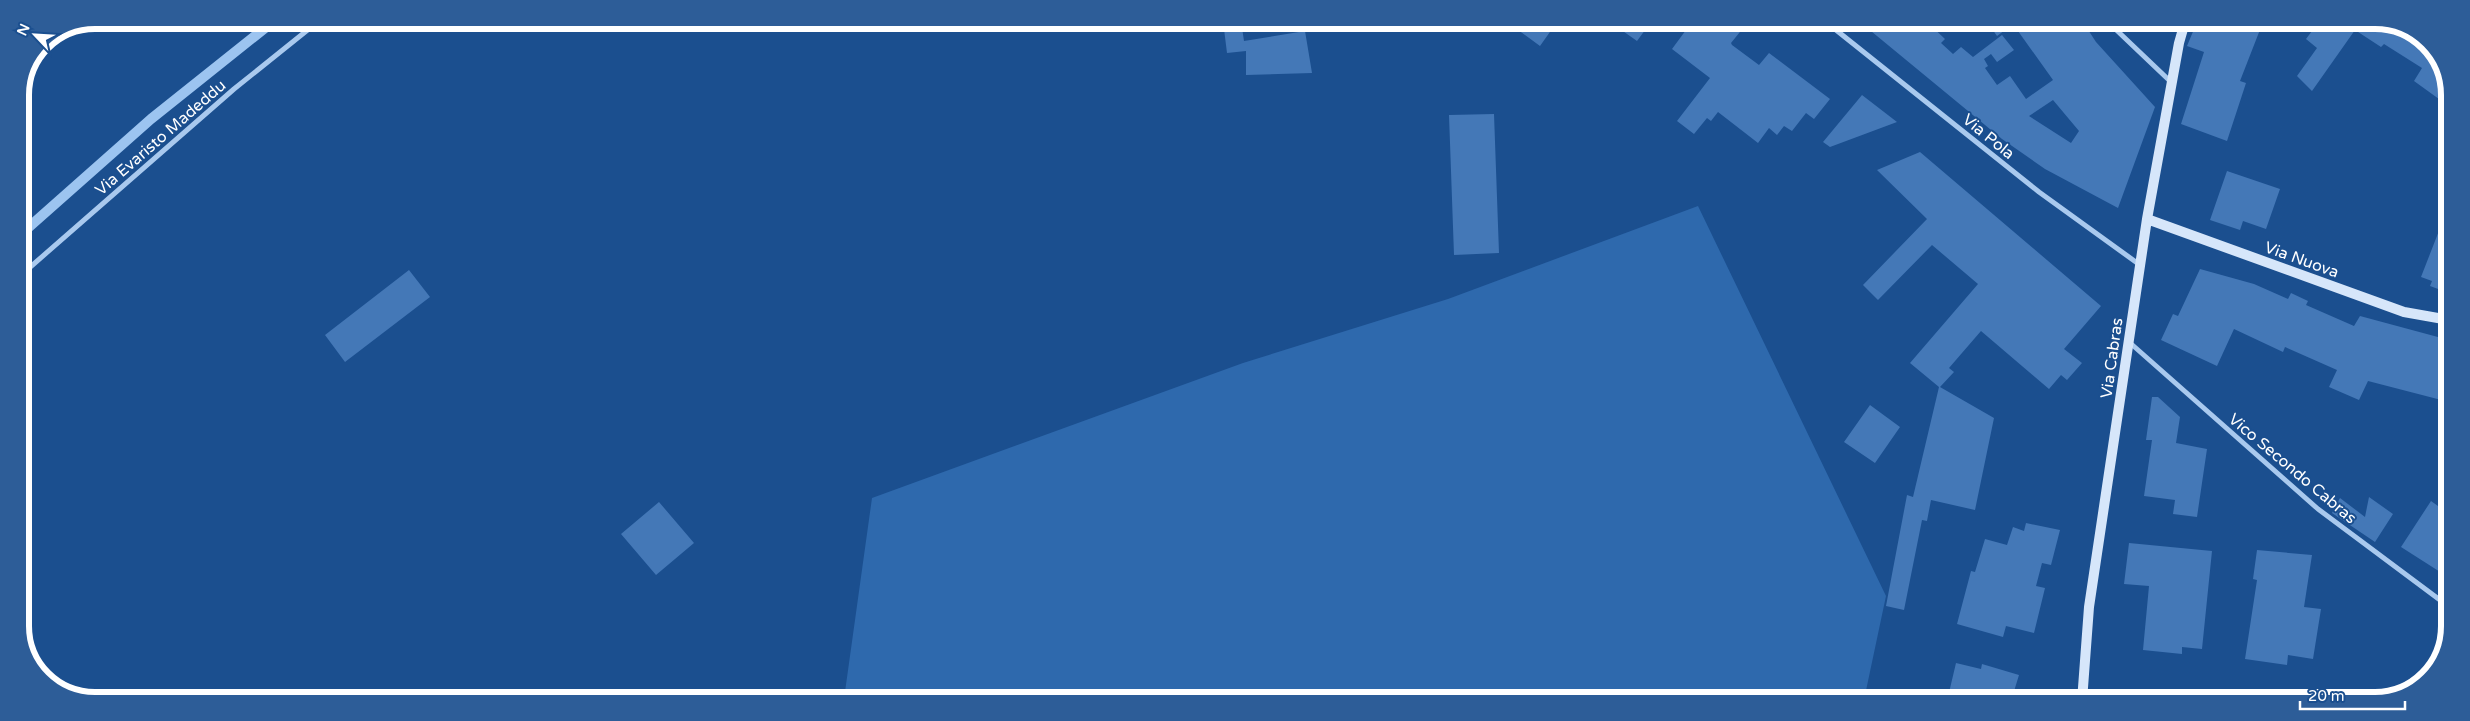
<svg xmlns="http://www.w3.org/2000/svg" width="2470" height="721" font-family="'Varela Round',sans-serif">
  <rect width="100%" height="100%" fill="#1b4f8f"/>
  <path fill="#2e69ad" d="M1698 206 1886 596 1864 700 844 699 872 498 1243 363 1448 299Z"/>
  <g fill="none" stroke-linecap="round" stroke-linejoin="round">
    <path stroke="#9cc4f0" stroke-width="10" d="M20 235 151 119 275 20"/>
  </g>
  <path fill="#4478b7" fill-rule="evenodd" d="M1223 21H1241L1244 41 1305 31 1312 73 1246 75V51L1227 53Z
    M1507 22H1557L1540 46Z
    M1610 22H1651L1637 41Z
    M1676 22H1748L1731 43 1732 45 1759 65 1769 53 1830 99 1814 119 1806 113 1792 131 1784 126 1777 135 1769 128 1758 143 1718 112 1711 121 1707 118 1694 134 1677 121 1710 78 1672 49 1686 30Z
    M1860 22H1927L1945 39 1941 43 1953 54 1961 47 1973 57 2002 35 2014 50 1997 62 1991 54 1984 59 1988 66 1985 68 1997 85 2010 76 2026 99 2053 80 2013 24 1997 36 1988 23 2083 22 2096 42 2155 107 2118 208 2045 169 2002 139ZM2053 100 2079 131 2071 143 2029 116Z
    M2197 22H2263L2240 81 2246 83 2227 141 2181 124 2204 52 2187 46Z
    M2334 22H2394L2432 46 2450 90V107L2414 81 2422 68 2384 44 2381 47 2355 30 2312 91 2297 76 2317 48 2306 39 2318 23 2328 30Z
    M1862 95 1897 122 1830 147 1823 142Z
    M1494 114 1499 253 1454 255 1449 115Z
    M1920 152 2101 306 2064 349 2082 363 2067 380 2061 375 2049 389 1981 331 1949 368 1954 372 1940 387 1994 418 1975 510 1931 500 1927 521 1922 520 1904 610 1886 606 1907 495 1913 497 1939 387 1910 363 1978 284 1932 245 1878 300 1863 285 1927 219 1877 170Z
    M2227 171 2280 189 2266 229 2243 221 2240 230 2210 220Z
    M2442 223 2449 225V293L2430 286 2432 281 2421 277Z
    M2200 269 2254 284 2288 299 2291 293 2308 301 2306 305 2354 326 2360 316 2449 340V402L2368 381 2359 400 2329 387 2337 370 2285 347 2283 352 2234 329 2217 366 2161 340 2173 314 2178 316Z
    M409 270 430 297 345 362 325 335Z
    M2152 397H2158L2180 417 2176 443 2207 449 2197 517 2173 514 2175 500 2144 496 2152 440H2146Z
    M1870 405 1900 427 1875 463 1844 442Z
    M2445 496 2448 497V577L2401 547 2431 501 2438 506Z
    M2369 497 2393 514 2375 542 2332 513 2340 498 2365 517Z
    M659 502 694 543 656 575 621 534Z
    M2026 523 2060 530 2051 565 2042 563 2036 586 2045 588 2034 633 2006 626 2003 637 1957 624 1971 571 1975 572 1985 539 2007 545 2013 527 2024 531Z
    M2129 543 2212 551 2202 649 2182 647V654L2143 650 2149 586 2124 584Z
    M2257 550 2312 555 2304 607 2321 609 2313 659 2288 655 2287 665 2245 659 2257 580 2253 579Z
    M1956 663 1981 669 1982 664 2019 675 2011 701H1947Z"/>
  <g fill="none" stroke-linecap="round" stroke-linejoin="round">
    <path stroke="#a9c9ee" stroke-width="5" d="M1826 22 2039 192 2140 265
      M2108 22 2171 82
      M20 276 234 89 320 20
      M2129 342 2318 509 2448 606"/>
    <path stroke="#d6e6fa" stroke-width="10" d="M2147 219 2404 312 2449 320
      M2082 701 2089 607 2147 219 2179 43 2185 22"/>
  </g>
  <g text-anchor="middle" stroke-width="4" stroke-linejoin="round" paint-order="stroke">
    <g font-size="16" fill="#fff" stroke="#1b4f8f">
      <text transform="translate(1989 136) rotate(39)" y="6">Via Pola</text>
      <text transform="translate(160 137) rotate(-41)" y="6">Via Evaristo Madeddu</text>
      <text transform="translate(2302 259) rotate(20)" y="6">Via Nuova</text>
      <text transform="translate(2111 358) rotate(-82)" y="6">Via Cabras</text>
      <text transform="translate(2293 468) rotate(40)" y="6">Vico Secondo Cabras</text>
    </g>
  </g>
  <path d="M0 0H2470V721H0ZM95 29H2375A66 66 0 0 1 2441 95V626A66 66 0 0 1 2375 692H95A66 66 0 0 1 29 626V95A66 66 0 0 1 95 29Z" fill="#2d5d98" fill-rule="evenodd"/>
  <path fill="none" stroke="#fff" stroke-width="6" d="M95 29H2375A66 66 0 0 1 2441 95V626A66 66 0 0 1 2375 692H95A66 66 0 0 1 29 626V95A66 66 0 0 1 95 29Z"/>
  <g transform="translate(35 35) rotate(295)" stroke="#1b4f8f" stroke-width="4" paint-order="stroke">
  <path d="M0-4L9 19L0 12L-9 19Z" fill="#ffffff"/>
  <text y="-8" font-size="14" font-weight="bold" text-anchor="middle" fill="#ffffff">N</text>
  </g>
  <path d="M2300 701v8h105v-8" fill="none" stroke="#ffffff" stroke-width="2.5"/>
  <text x="2308" y="701" font-size="15" fill="#ffffff" stroke="#1b4f8f" stroke-width="4" paint-order="stroke">20 m</text>
</svg>
